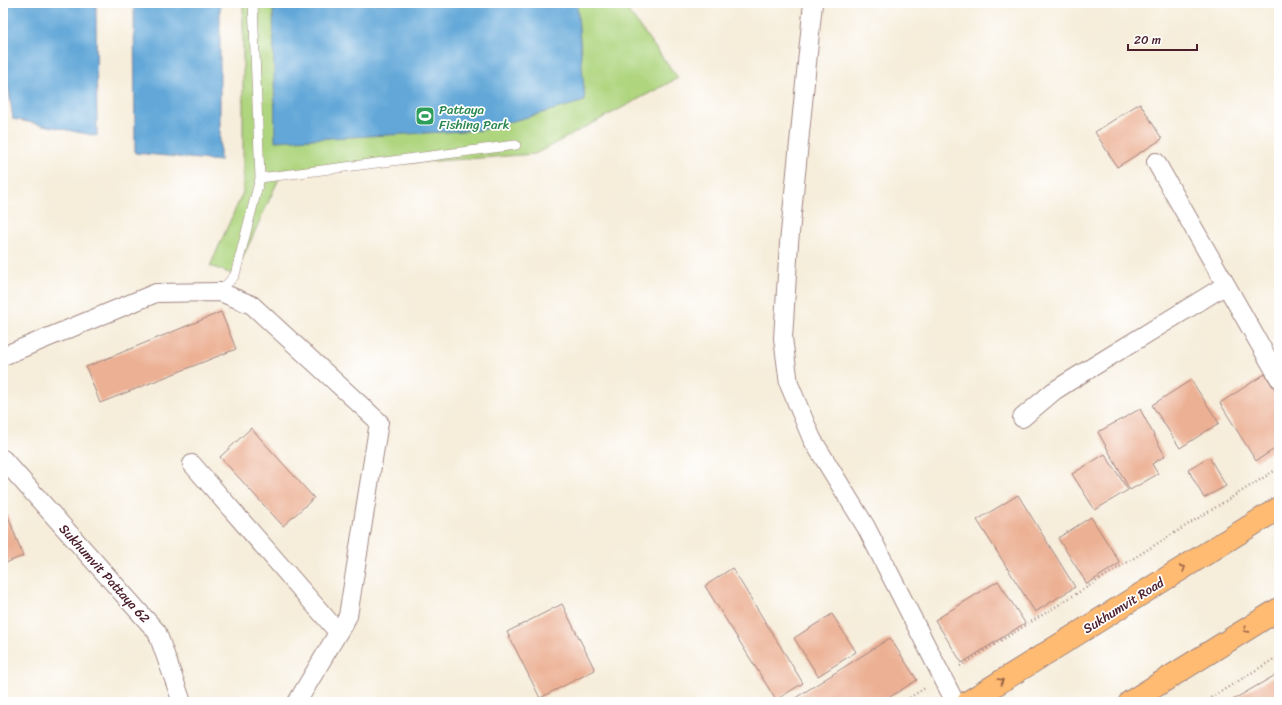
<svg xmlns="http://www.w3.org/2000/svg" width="1282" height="705" font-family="Sriracha,sans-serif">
  <rect width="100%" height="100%" fill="#fff"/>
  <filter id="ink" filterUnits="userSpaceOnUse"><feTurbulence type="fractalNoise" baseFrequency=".025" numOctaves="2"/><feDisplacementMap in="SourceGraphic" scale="8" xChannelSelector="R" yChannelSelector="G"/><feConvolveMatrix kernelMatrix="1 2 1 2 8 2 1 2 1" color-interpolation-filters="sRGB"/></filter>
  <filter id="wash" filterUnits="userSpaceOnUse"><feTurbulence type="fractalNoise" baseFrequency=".012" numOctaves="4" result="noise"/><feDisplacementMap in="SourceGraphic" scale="16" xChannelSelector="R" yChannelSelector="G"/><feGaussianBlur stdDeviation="0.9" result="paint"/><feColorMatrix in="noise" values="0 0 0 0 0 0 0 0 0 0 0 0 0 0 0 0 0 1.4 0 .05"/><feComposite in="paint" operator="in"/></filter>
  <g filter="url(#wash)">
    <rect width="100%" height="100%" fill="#f6edda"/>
    <path fill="#afd57f" stroke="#7c7a55" d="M243 3H622L678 78 535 154 282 172 235 275 210 266 243 192Z"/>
    <path fill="#62a7d8" stroke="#566382" d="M3 3H96L97 136 13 119 3 51Z
      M134 3H220V161L135 153Z
      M273 3H577L585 101 481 130 275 141Z"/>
    <g id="blocks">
      <path fill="#ecb194" d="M1140 103 1162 139 1117 167 1095 132Z
        M221 312 236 349 100 403 86 367Z
        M1265 374 1279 396V446L1256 461 1220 403Z
        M1191 380 1219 423 1180 448 1152 405Z
        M1140 409 1165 456 1152 464 1158 474 1130 490 1098 432Z
        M251 428 314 498 283 526 220 457Z
        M1105 454 1128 490 1095 510 1072 474Z
        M1209 457 1226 486 1204 498 1188 469Z
        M1018 495 1075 587 1035 612 977 520Z
        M3 503 23 556 3 564Z
        M1091 517 1120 563 1087 584 1058 538Z
        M732 568 803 683 776 700 705 586Z
        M998 581 1025 623 962 663 935 620Z
        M562 604 595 670 540 698 507 632Z
        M832 614 856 652 818 676 794 638Z
        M890 638 917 680 882 702H789Z
        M1279 673V702H1229Z"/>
    </g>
  </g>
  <g filter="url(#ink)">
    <use href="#blocks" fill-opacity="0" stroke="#a08682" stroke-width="1"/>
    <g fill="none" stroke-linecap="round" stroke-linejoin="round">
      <g stroke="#a08682" stroke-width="10">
        <path id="service" d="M260 178 516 145
          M220 292 235 275 260 178 253 3"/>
      </g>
      <g stroke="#a08682" stroke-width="20">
        <path id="minor" d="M813 3 789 243 783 338 789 384 812 439 866 527 955 702
          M1156 162 1279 378
          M3 356 156 293 220 292 252 305 379 422 348 616 297 702
          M1022 418 1054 391 1068 382 1226 285
          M3 459 157 632 182 702
          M192 464 338 632"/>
      </g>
      <g stroke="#a08682" stroke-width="24">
        <path id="trunk" d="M968 702 1279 508
          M1130 702 1279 609"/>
      </g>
      <path stroke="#a08682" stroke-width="2.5" stroke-dasharray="1 3" stroke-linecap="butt" d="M960 666 1279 468
        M903 702 925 688
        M1204 702 1279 656"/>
      <use href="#service" stroke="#fff" stroke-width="9"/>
      <use href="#minor" stroke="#fff" stroke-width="18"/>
      <use href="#trunk" stroke="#ffbb71" stroke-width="22"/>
    </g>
    <defs><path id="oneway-chevron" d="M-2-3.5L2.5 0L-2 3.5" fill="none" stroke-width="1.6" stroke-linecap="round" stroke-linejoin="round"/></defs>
    <g stroke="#9b654a">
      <use href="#oneway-chevron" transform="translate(1183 568) rotate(-32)"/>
      <use href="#oneway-chevron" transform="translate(1246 630) rotate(148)"/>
      <use href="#oneway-chevron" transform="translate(1001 681) rotate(-32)"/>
    </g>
  </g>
  <defs>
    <g id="stadium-square" transform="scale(1)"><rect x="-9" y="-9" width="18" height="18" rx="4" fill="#2e9e5b" stroke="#fff"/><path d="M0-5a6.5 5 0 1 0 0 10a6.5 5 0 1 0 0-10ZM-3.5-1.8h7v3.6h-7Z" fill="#fff"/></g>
  </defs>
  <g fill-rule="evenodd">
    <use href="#stadium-square" x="425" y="116"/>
  </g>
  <g text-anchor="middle" stroke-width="3.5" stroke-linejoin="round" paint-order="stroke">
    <g font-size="13" fill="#27864d" stroke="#fff" text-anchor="start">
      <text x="439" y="114">Pattaya<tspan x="439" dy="15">Fishing Park</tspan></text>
    </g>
    <g font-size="13" fill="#4a1f2b" stroke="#fff">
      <text transform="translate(105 573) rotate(48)" y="5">Sukhumvit Pattaya 62</text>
      <text transform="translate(1123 605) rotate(-32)" y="5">Sukhumvit Road</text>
    </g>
  </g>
  <rect width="1282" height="705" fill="none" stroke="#fff" stroke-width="16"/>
  <path d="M1128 44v6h69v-6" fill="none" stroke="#4a1f2b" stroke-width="2"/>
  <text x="1134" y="44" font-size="12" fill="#4a1f2b" stroke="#ffffff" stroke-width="3" paint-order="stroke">20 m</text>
</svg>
